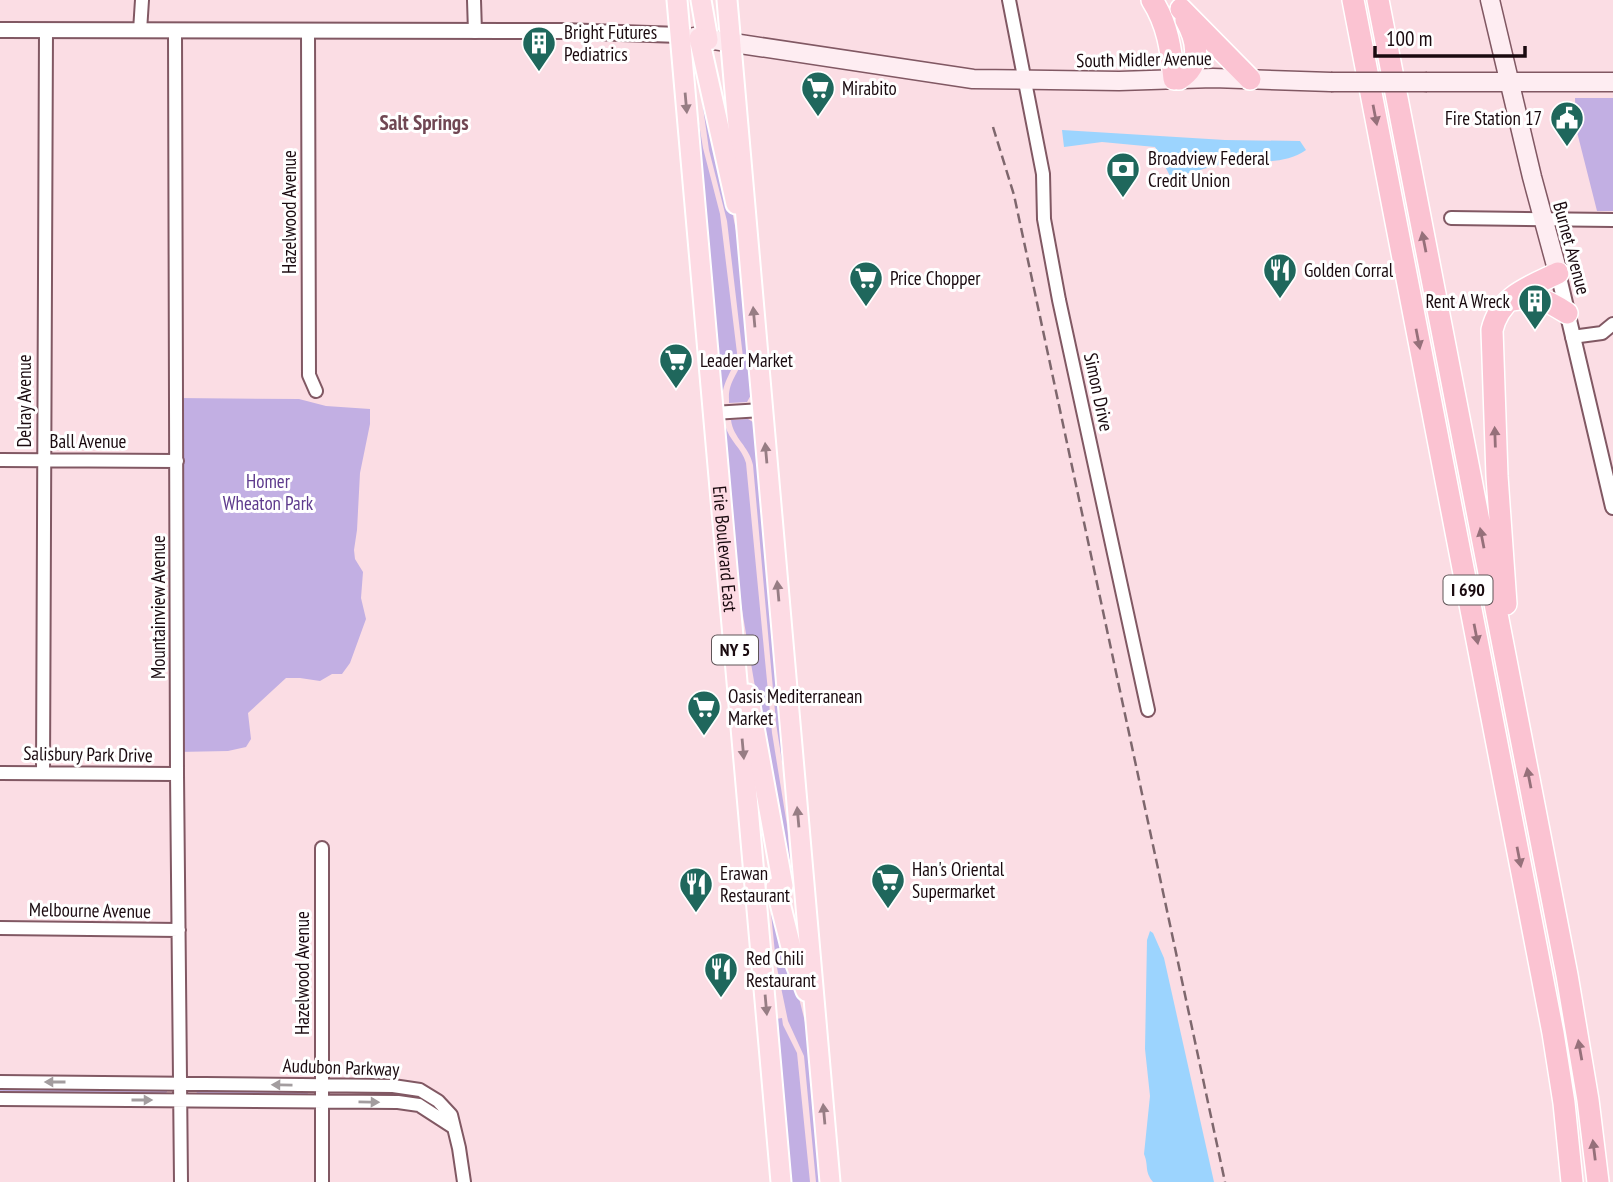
<svg xmlns="http://www.w3.org/2000/svg" width="1613" height="1182" font-family="'PT Sans Narrow',sans-serif">
  <rect width="100%" height="100%" fill="#fbdde4"/>
  <path fill="#c2afe3" d="M696 57 726 180 738 241 752 393 747 402 729 403V400C728 381 739 374 743 357L727 221 709 150Z
    M690 70 703 148 720 214 737 353C734 370 724 378 722 397L706 220 698 177Z
    M1575 98H1613V211H1597L1576 128Z
    M176 398 299 399 326 406 370 409V424L360 473 357 530 354 550 355 559 363 572 361 598 366 619 350 663 342 674H332L320 681 300 678H286L248 713 251 739 246 747 228 751 177 752Z
    M748 419 753 422 755 428 779 709 799 867 797 873 790 876 787 875 786 871 794 864 795 845 776 723 753 465C749 446 733 438 731 420Z
    M725 425C729 441 742 448 746 463L772 733 787 825 790 859 785 865 740 598Z
    M775 902 809 1038 821 1182H816L804 1056 788 1021 776 963 770 903Z
    M782 1018 783 1025 797 1053 810 1182H791L776 1019Z
    M0 1087 167 1089V1092L163 1095 0 1093Z
    M196 1089H308L309 1092 306 1096 201 1095 197 1094Z"/>
  <path fill="#9cd4fe" d="M1062 130 1225 140 1300 141 1306 150C1281 167 1252 159 1225 164 1206 167 1189 175 1170 176L1155 147 1102 142 1064 147Z
    M1150 931 1153 933 1164 958 1214 1182H1153C1144 1171 1149 1166 1144 1154L1150 1096 1145 1049 1147 940Z"/>
  <g fill="none" stroke-linecap="round" stroke-linejoin="round">
    <g stroke="#815863" stroke-width="16">
      <path id="minor" d="M474 0 475 32
        M1009 0 1043 174 1044 219 1059 300 1148 710
        M140 31 142 0
        M175 31 177 774 181 1182
        M308 32 309 375 316 391
        M1451 218 1613 220
        M1572 337 1602 333 1613 324
        M713 413 762 410
        M0 460 177 461
        M0 773 177 774
        M43 773 46 30
        M322 848V1182
        M0 928 179 930
        M0 1082 393 1086 420 1090 438 1101 451 1115 459 1148 464 1182
        M0 1099 398 1102 419 1105 453 1127"/>
    </g>
    <g stroke="#815863" stroke-width="18">
      <path id="tertiary" d="M0 30 561 31 680 35
        M1558 273 1613 507"/>
    </g>
    <g stroke="#815863" stroke-width="21">
      <path id="secondary" d="M1490 0 1532 177 1558 273
        M694 37 973 79 1119 81 1213 78 1331 82
        M1427 82H1613"/>
    </g>
    <g stroke="#fff" stroke-width="23">
      <g id="primary">
        <path id="s1" d="M677 0 781 1182"/>
        <path d="M701 0 708 40"/>
        <path d="M727 0 830 1182"/>
        <path d="M699 38 736 204"/>
        <path d="M748 694 783 886"/>
        <path d="M776 887 794 959 806 991"/>
      </g>
    </g>
    <g stroke="#fff" stroke-width="24">
      <path id="motorway" d="M1152 0C1168 25 1171 50 1174 79
        M1353 0 1553 1033 1564 1103 1572 1182
        M1378 0 1567 975 1588 1100 1598 1182
        M1181 9 1250 79
        M1179 79C1203 64 1197 40 1186 20
        M1512 300C1539 296 1545 299 1567 313
        M1506 604 1497 476 1492 330C1500 296 1529 287 1558 273"/>
    </g>
    <use href="#minor" stroke="#fff" stroke-width="12"/>
    <use href="#tertiary" stroke="#fff" stroke-width="14"/>
    <use href="#secondary" stroke="#feedf2" stroke-width="18"/>
    <use href="#primary" stroke="#fddbe4" stroke-width="19"/>
    <use href="#motorway" stroke="#fbc3d2" stroke-width="21"/>
    <path stroke="#7e676d" stroke-width="2.5" stroke-dasharray="10 5" stroke-linecap="butt" d="M993 127 1014 195 1225 1182"/>
    <g stroke="#815863" stroke-width="21" stroke-linecap="butt">
      <path id="secondary-bridge" d="M1331 82H1427"/>
    </g>
    <use href="#secondary-bridge" stroke="#feedf2" stroke-width="18"/>
  </g>
  <defs><path id="oneway-solid" d="M-6-.8H1V-3.2L6.5 0L1 3.2V.8H-6Z" transform="scale(1.75)"/></defs>
  <g fill="#977d84">
    <use href="#oneway-solid" transform="translate(686 103) rotate(85)"/>
    <use href="#oneway-solid" transform="translate(754 317) rotate(-95)"/>
    <use href="#oneway-solid" transform="translate(766 453) rotate(-95)"/>
    <use href="#oneway-solid" transform="translate(778 591) rotate(-95)"/>
    <use href="#oneway-solid" transform="translate(743 749) rotate(85)"/>
    <use href="#oneway-solid" transform="translate(798 817) rotate(-95)"/>
    <use href="#oneway-solid" transform="translate(766 1005) rotate(85)"/>
    <use href="#oneway-solid" transform="translate(824 1114) rotate(-95)"/>
  </g>
  <g fill="#96707a">
    <use href="#oneway-solid" transform="translate(1375 115) rotate(79)"/>
    <use href="#oneway-solid" transform="translate(1424 242) rotate(-101)"/>
    <use href="#oneway-solid" transform="translate(1418 339) rotate(79)"/>
    <use href="#oneway-solid" transform="translate(1495 437) rotate(-92)"/>
    <use href="#oneway-solid" transform="translate(1482 538) rotate(-101)"/>
    <use href="#oneway-solid" transform="translate(1476 634) rotate(79)"/>
    <use href="#oneway-solid" transform="translate(1529 778) rotate(-101)"/>
    <use href="#oneway-solid" transform="translate(1519 857) rotate(79)"/>
    <use href="#oneway-solid" transform="translate(1580 1050) rotate(-100)"/>
    <use href="#oneway-solid" transform="translate(1594 1150) rotate(-97)"/>
  </g>
  <g fill="#a39d9f">
    <use href="#oneway-solid" transform="translate(55 1082) rotate(-180)"/>
    <use href="#oneway-solid" transform="translate(282 1085) rotate(-179)"/>
    <use href="#oneway-solid" transform="translate(142 1100)"/>
    <use href="#oneway-solid" transform="translate(369 1102) rotate(1)"/>
  </g>
  <defs>
    <g id="building-pin" transform="scale(1.75)"><path d="M0 17L-7.5 6A9.5 9.5 0 1 1 7.5 6Z" fill="#1f675c" stroke="#fff"/><path d="M-4-6H4V6H1V3H-1V6H-4ZM-2.5-4.3h1.7v1.8h-1.7ZM.8-4.3h1.7v1.8H.8ZM-2.5-1h1.7V.8h-1.7ZM.8-1h1.7V.8H.8Z" fill="#fff"/></g>
    <g id="supermarket-pin" transform="scale(1.75)"><path d="M0 17L-7.5 6A9.5 9.5 0 1 1 7.5 6Z" fill="#1f675c" stroke="#fff"/><path d="M-6-5.5h2.5l.6 2H6L4.5 2H-2.5L-4.4-4H-6ZM-1.5 3.2a1.3 1.3 0 1 0 .1 0ZM3 3.2a1.3 1.3 0 1 0 .1 0Z" fill="#fff"/></g>
    <g id="civic-pin" transform="scale(1.75)"><path d="M0 17L-7.5 6A9.5 9.5 0 1 1 7.5 6Z" fill="#1f675c" stroke="#fff"/><path d="M-.6-6.5H3V-4.5H.6V-3L4-1V1h2V6H-6V1h2V-1L-.6-3ZM-1.2 2.5V6h2.4V2.5Z" fill="#fff"/></g>
    <g id="bank-pin" transform="scale(1.75)"><path d="M0 17L-7.5 6A9.5 9.5 0 1 1 7.5 6Z" fill="#1f675c" stroke="#fff"/><path d="M-6-4H6V4H-6ZM0-2.3a2.3 2.3 0 1 0 0 4.6a2.3 2.3 0 1 0 0-4.6Z" fill="#fff"/></g>
    <g id="restaurant-pin" transform="scale(1.75)"><path d="M0 17L-7.5 6A9.5 9.5 0 1 1 7.5 6Z" fill="#1f675c" stroke="#fff"/><path d="M-5-6h1v4h1v-4h1v4h1v-4h1v5L-1.5 .5V6h-2V.5L-5-1ZM5-6V6H3V1.5H1.5Q1.5-4 5-6Z" fill="#fff"/></g>
  </defs>
  <g fill-rule="evenodd">
    <use href="#building-pin" x="539" y="43"/>
    <use href="#supermarket-pin" x="818" y="88"/>
    <use href="#civic-pin" x="1567" y="118"/>
    <use href="#bank-pin" x="1123" y="169"/>
    <use href="#restaurant-pin" x="1280" y="270"/>
    <use href="#supermarket-pin" x="866" y="278"/>
    <use href="#building-pin" x="1535" y="301"/>
    <use href="#supermarket-pin" x="676" y="360"/>
    <use href="#supermarket-pin" x="704" y="707"/>
    <use href="#supermarket-pin" x="888" y="880"/>
    <use href="#restaurant-pin" x="696" y="884"/>
    <use href="#restaurant-pin" x="721" y="969"/>
  </g>
  <g text-anchor="middle" stroke-width="6" stroke-linejoin="round" paint-order="stroke">
    <g fill="#fff" stroke="#5f5457" stroke-width="2">
      <rect x="1443.5" y="575.5" width="49" height="29" rx="5"/>
      <rect x="712" y="635.5" width="46" height="29" rx="5"/>
    </g>
    <g font-size="18" font-weight="bold" fill="#1a0a0f">
      <text x="1468" y="596">I 690</text>
      <text x="735" y="656">NY 5</text>
    </g>
    <g font-size="19" fill="#1a0a0f" stroke="#fff" text-anchor="start">
      <text x="564" y="39">Bright Futures<tspan x="564" dy="22">Pediatrics</tspan></text>
      <text x="842" y="95">Mirabito</text>
      <text x="1542" y="125" text-anchor="end">Fire Station 17</text>
      <text x="1148" y="165">Broadview Federal<tspan x="1148" dy="22">Credit Union</tspan></text>
      <text x="1304" y="277">Golden Corral</text>
      <text x="890" y="285">Price Chopper</text>
      <text x="1510" y="308" text-anchor="end">Rent A Wreck</text>
      <text x="700" y="367">Leader Market</text>
      <text x="728" y="703">Oasis Mediterranean<tspan x="728" dy="22">Market</tspan></text>
      <text x="912" y="876">Han's Oriental<tspan x="912" dy="22">Supermarket</tspan></text>
      <text x="720" y="880">Erawan<tspan x="720" dy="22">Restaurant</tspan></text>
      <text x="746" y="965">Red Chili<tspan x="746" dy="22">Restaurant</tspan></text>
    </g>
    <g font-size="19" fill="#1a0a0f" stroke="#fff">
      <text transform="translate(1144 59) rotate(-1)" y="7">South Midler Avenue</text>
      <text transform="translate(289 212) rotate(-90)" y="7">Hazelwood Avenue</text>
      <text transform="translate(1572 248) rotate(75)" y="7">Burnet Avenue</text>
      <text transform="translate(1099 392) rotate(78)" y="7">Simon Drive</text>
      <text transform="translate(24 401) rotate(-90)" y="7">Delray Avenue</text>
      <text x="88" y="448">Ball Avenue</text>
      <text dy="7" stroke="none"><textPath href="#s1" startOffset="551">Erie Boulevard East</textPath></text>
      <text transform="translate(158 607) rotate(-90)" y="7">Mountainview Avenue</text>
      <text transform="translate(88 754) rotate(1)" y="7">Salisbury Park Drive</text>
      <text transform="translate(90 910) rotate(1)" y="7">Melbourne Avenue</text>
      <text transform="translate(302 973) rotate(-90)" y="7">Hazelwood Avenue</text>
      <text transform="translate(341 1067) rotate(2)" y="7">Audubon Parkway</text>
    </g>
    <g font-size="19" fill="#5e3a8d" stroke="#fff">
      <text x="268" y="488">Homer<tspan x="268" dy="22">Wheaton Park</tspan></text>
    </g>
    <g font-size="21" font-weight="bold" fill="#704753" stroke="#fff">
      <text x="424" y="130">Salt Springs</text>
    </g>
  </g>
  <path d="M1375 46v10h150v-10" fill="none" stroke="#1a0a0f" stroke-width="3.5"/>
  <text x="1386" y="46" font-size="21" fill="#1a0a0f" stroke="#ffffff" stroke-width="5" paint-order="stroke">100 m</text>
</svg>
